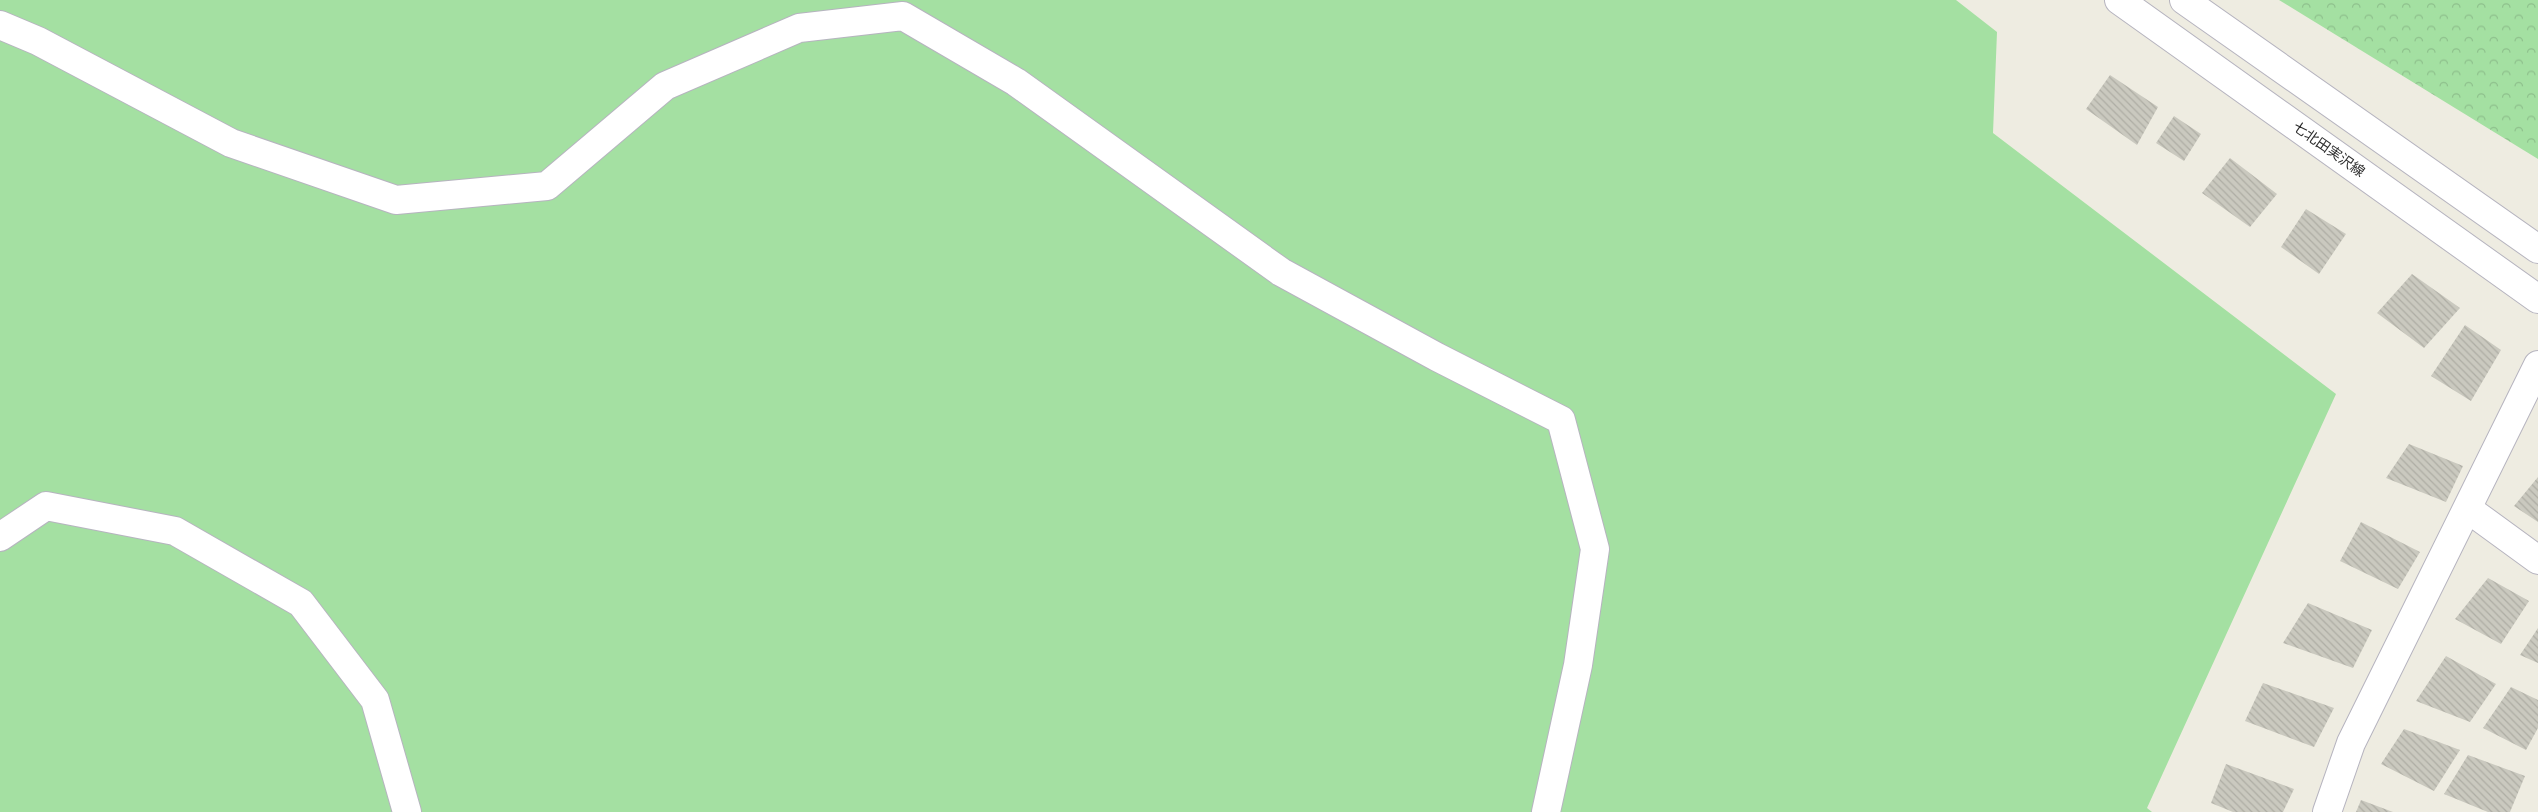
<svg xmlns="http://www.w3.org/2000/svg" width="2538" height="812" font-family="Mulish,'Noto Sans JP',sans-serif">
  <defs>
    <pattern id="forest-crowns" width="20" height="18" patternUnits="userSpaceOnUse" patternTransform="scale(1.25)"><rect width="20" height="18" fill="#a4e0a2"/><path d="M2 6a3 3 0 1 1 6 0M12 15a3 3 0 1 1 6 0" fill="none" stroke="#8ec08c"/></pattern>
    <pattern id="building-back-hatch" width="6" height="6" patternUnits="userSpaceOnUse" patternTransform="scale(1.25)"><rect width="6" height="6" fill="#cac9bf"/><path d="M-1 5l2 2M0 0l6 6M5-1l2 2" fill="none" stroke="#aeada4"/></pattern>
  </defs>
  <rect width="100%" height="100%" fill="#eeece1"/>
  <path fill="#a4e0a2" d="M0 0H1956L1997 32 1993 133 2336 394 2147 808 2152 812H0Z"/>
  <path fill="url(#forest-crowns)" d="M2279 0H2538V159Z"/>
  <path fill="url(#building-back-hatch)" d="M2110 75 2158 107 2137 145 2086 109Z
    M2174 116 2201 134 2184 161 2156 143Z
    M2230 158 2277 194 2250 227 2202 193Z
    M2306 209 2346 234 2319 274 2281 247Z
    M2412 274 2460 308 2424 348 2377 313Z
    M2465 325 2501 350 2471 401 2431 376Z
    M2409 444 2463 466 2446 502 2386 478Z
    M2538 477V522L2514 506Z
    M2361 522 2420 552 2398 589 2340 561Z
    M2488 578 2529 601 2501 644 2455 619Z
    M2308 603 2372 630 2353 668 2283 643Z
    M2538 628V663L2520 655Z
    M2446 656 2496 684 2470 722 2416 701Z
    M2263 683 2334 708 2314 747 2245 721Z
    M2511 687 2538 700V728L2526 750 2483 728Z
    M2404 729 2460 750 2434 791 2381 764Z
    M2468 755 2525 776 2510 812H2488L2444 794Z
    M2226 764 2294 789 2283 812H2233L2211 803Z
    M2361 800 2393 812H2356Z"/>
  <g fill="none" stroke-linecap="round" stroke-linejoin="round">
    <g stroke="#b6b4bf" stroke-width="30">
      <path id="minor" d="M2119 0 2538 299
        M2184 0 2538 249
        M0 25 38 41 231 143 396 200 547 186 665 86 799 28 903 16 1016 82 1281 272 1437 357 1561 420 1595 549 1578 665 1546 812
        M2468 509 2538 560
        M0 537 46 506 175 531 301 603 375 700 407 812
        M2327 812 2351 743 2538 365"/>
    </g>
    <use href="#minor" stroke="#fff" stroke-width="28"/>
  </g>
  <g text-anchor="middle" stroke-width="4" stroke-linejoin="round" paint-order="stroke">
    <g font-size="14" fill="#2d2d2d" stroke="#fff">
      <text transform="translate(2329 149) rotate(35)" y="5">七北田実沢線</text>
    </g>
  </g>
</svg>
